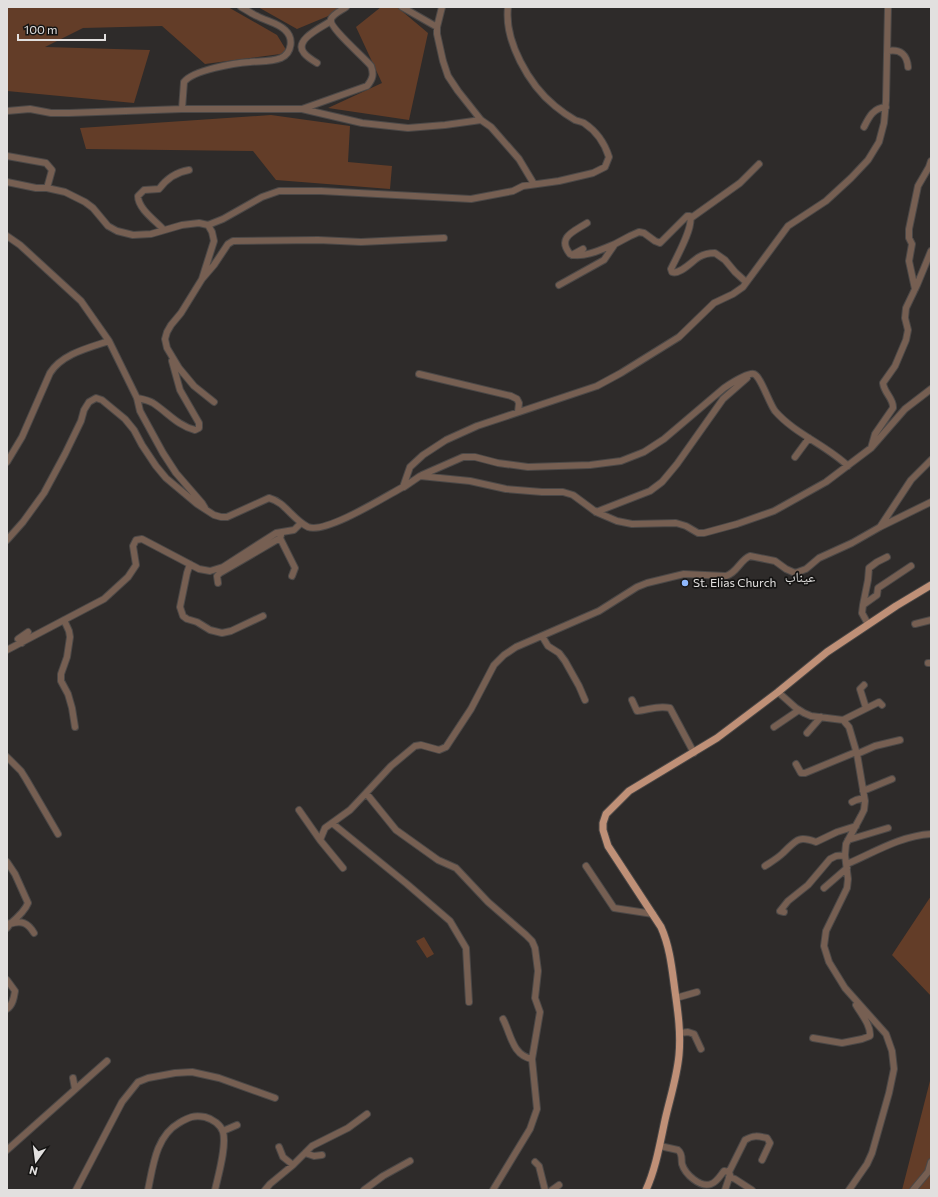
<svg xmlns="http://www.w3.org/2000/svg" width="938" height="1197" font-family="Commissioner,'Noto Naskh Arabic',sans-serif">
  <rect width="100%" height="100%" fill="#2e2b2a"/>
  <path fill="#633d28" d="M7 7H228L277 35 288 53 205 64 162 26 83 28 45 47 150 50 134 103 7 91Z
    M258 7H350L297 29Z
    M381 7H397L428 33 409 120 328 108 382 83 356 27Z
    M271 115 350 126 348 162 392 166 390 189 276 180 253 151 86 149 80 128Z
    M931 896V996L892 955Z
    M424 937 434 954 427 958 416 941Z
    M931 1077V1190H902Z"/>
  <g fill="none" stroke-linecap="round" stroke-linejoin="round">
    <g stroke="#4b4847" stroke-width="8">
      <path id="minor" d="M402 7 437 27
        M442 7 437 27V34L443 61 448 76 458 91 481 120 491 127 519 159 534 184
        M888 51C901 49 907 55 908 67
        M317 63C312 60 307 57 304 53 293 40 322 27 331 21
        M182 109 184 82C193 70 235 63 250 62 260 61 271 62 281 58 292 53 294 38 285 30 278 23 266 21 257 16 252 14 247 10 241 7
        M302 109 367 86C373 79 374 74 371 66 365 58 328 27 331 19 333 14 342 10 346 7
        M7 111 30 109 51 113H69L182 109H302L362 123 408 128 445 125 481 120
        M864 127C869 117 873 108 886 107
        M7 156 46 163 52 170 47 188
        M7 182 36 188H47L65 192 85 202 93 208 108 226 117 231 133 235 151 234 182 225 199 223 208 225 223 219 262 197 279 191H321L471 199 513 191 523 186 559 181 593 173 605 167 609 157C605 144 596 131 584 123 582 122 578 121 575 120 568 116 561 111 555 106 529 85 504 41 508 7
        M691 218 740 183 759 164
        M587 223C575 231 556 237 570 254 582 259 603 249 615 244
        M208 225 212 232 214 241 202 279 181 313 171 325 167 332 165 339 167 348 179 368 194 386 214 402
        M164 230C156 221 138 209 138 196L144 190 159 189C167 178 177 172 189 170
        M7 236 20 245 81 301 109 341 137 398 140 411 163 453 176 473 202 503 205 508
        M572 255 583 249
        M202 279 214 265 228 244 233 241 318 240 361 242 444 238
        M559 285 604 260 615 244 630 236 639 232 644 233 655 241 660 243 687 216H690C694 227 676 258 671 269L672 272C680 275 692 261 699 257 704 254 709 253 715 253L725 260 735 272 746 282
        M915 289 909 261 912 244 909 238V229L918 186 929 167 931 161
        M419 374 511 396 517 399 519 403 518 412
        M137 398C142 399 148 400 153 403 167 412 178 426 195 430L199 428V423L180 390 172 361
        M871 448 875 434 893 408C894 399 884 393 883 383L895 366 906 340 908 330 905 318 906 308 917 285 931 251
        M795 457 809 438
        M931 460 911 480 880 527 931 502
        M7 462 22 437 50 373C62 354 88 348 109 341
        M422 475 463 457H475L498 463 528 467 590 465 621 461 644 452 664 439 724 388C730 384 748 372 754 374 761 377 769 403 775 411 795 434 826 445 848 466
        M404 487 420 476 470 481 506 489 542 492H563L573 495 596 512 617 521 632 524 676 523 686 526 698 533H704L737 524 774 511 826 482 871 448 905 409 931 389
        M596 512 650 491 662 482 677 464 723 399 747 378
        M281 535 280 538 295 568 292 576
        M7 540 23 522 44 493 65 454 81 421 84 410 89 402 96 398 102 400 125 419 134 430 142 445 156 466 166 478 197 504 214 515 221 517H227L269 498C285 502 293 520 308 527 326 534 386 496 403 487L410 467 423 455 446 440 477 426 597 386 621 373 679 337 714 303 733 294 743 287 788 226 826 201 851 178 868 160 879 142 884 123 886 101 888 7
        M190 564 187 573 180 607 183 616 187 619 197 622 210 630 222 633 231 631 263 616
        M218 583 217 576 220 573 280 538
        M863 605 868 580 869 568 877 562 887 557
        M64 620 69 631 70 637 67 657 61 674V681L68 694 72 708 75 727
        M868 624 862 613 863 605 877 595 878 588 911 566
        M915 624 931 620
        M542 636 548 646 559 653 565 661 579 686 585 700
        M22 643 18 639 28 632
        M7 650 104 599 128 577 136 565 133 546 136 540 142 539 199 569 210 571 223 567 276 533 294 530 301 523
        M928 663H931
        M864 685 860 689 866 708
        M778 692 796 708 804 713 811 716 843 720 849 727 857 754 865 801 864 810 861 816 846 844 845 855 848 879 847 888 826 931 824 946 829 962 845 988 886 1034 892 1051 894 1069 889 1093 872 1153 867 1164 849 1190
        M632 700 637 711C649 710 657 705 670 708L694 753
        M843 720 879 702 882 705
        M774 727 799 710
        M807 733 821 717
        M857 754 875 746 900 740
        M7 757 21 771 26 779 58 834
        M796 764 801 773H805L856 752
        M863 791 892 779
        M366 793 391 766 415 746 421 745 439 750 446 747 471 709 494 665 504 655 516 647 599 611 637 587 647 583 684 574 726 576C737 573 740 560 750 556L775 561 786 569 795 573 806 569 819 558 852 543 880 527
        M852 802 856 800 864 798
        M299 810 320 840
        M332 823 407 884 450 921 466 948 469 1002
        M848 840 888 828
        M7 862 15 874 28 903C25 911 17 918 10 924L7 923
        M847 864C875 852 900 836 931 834
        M586 866 614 908 653 914
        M765 866C771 862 778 858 783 853 796 841 797 835 816 842L837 832 856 826
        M343 868 320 840 325 828 350 810 366 793 396 830 438 860 456 868 488 902 526 935 532 941 535 948 538 971 535 998 540 1012 532 1059 537 1109 530 1129 493 1190
        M824 888 847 868
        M784 912 780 911 788 901 808 885 830 859 836 856 845 855
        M7 928 10 924C22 920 28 923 34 933
        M7 980 15 991C14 997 13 1005 7 1009
        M676 998 697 992
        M503 1019C511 1034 512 1055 532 1059
        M680 1033 688 1032 694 1034 701 1049
        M813 1038 842 1043 862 1039 870 1036C871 1025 861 1014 856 1005
        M73 1078 75 1089
        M223 1131 237 1125
        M660 1146 678 1150C683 1154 681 1159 682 1164 685 1174 700 1188 711 1184 717 1182 720 1176 724 1171L729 1172 730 1175 725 1190
        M279 1147 283 1157 293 1165
        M7 1150 107 1061
        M305 1153 314 1156 322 1155
        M535 1162 539 1166 545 1190
        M729 1172 745 1140C753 1135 758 1136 767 1138L770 1143 762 1160
        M729 1177 735 1179 752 1190
        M76 1190 122 1102 138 1082 148 1078 175 1073 192 1072 219 1078 275 1098
        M148 1190C153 1166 156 1136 179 1123 189 1117 194 1115 205 1117 213 1119 221 1125 223 1132 227 1146 218 1176 215 1190
        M265 1190 270 1184 293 1165 312 1146 348 1128 367 1114
        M364 1190 383 1176 410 1161
        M552 1190 559 1185
        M913 1190 928 1172 931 1162"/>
    </g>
    <g stroke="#4b4847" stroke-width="9">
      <path id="major" d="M646 1190C656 1168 660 1143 665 1120 670 1098 677 1077 679 1055 681 1033 678 1012 675 991 672 969 670 947 661 927L608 846 603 830V823L606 814 629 791 717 738 778 692 827 652 896 606 931 585"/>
    </g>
    <use href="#minor" stroke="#765f52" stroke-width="6"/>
    <use href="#major" stroke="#bf9077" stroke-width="7"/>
  </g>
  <circle fill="#8fb8fd" stroke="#151413" stroke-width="1.5" cx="685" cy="583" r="4"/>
  <g text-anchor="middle" stroke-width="3.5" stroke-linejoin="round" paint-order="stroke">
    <g font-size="12" fill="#e2e0df" stroke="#151413" text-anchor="start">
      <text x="693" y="587">St. Elias Church</text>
    </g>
    <g font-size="14" fill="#e2e0df" stroke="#151413">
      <text x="800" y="582">عيناب</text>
    </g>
  </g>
  <rect width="938" height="1197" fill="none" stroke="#e2e0df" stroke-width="16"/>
  <g transform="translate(36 1161) rotate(194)" stroke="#151413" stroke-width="3" paint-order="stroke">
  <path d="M0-3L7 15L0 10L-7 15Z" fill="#e2e0df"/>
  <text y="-6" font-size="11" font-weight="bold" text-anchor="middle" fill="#e2e0df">N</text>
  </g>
  <path d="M18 34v6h87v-6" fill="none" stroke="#e2e0df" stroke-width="2"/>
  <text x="24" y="34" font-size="12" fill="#e2e0df" stroke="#151413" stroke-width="3" paint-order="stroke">100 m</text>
</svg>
